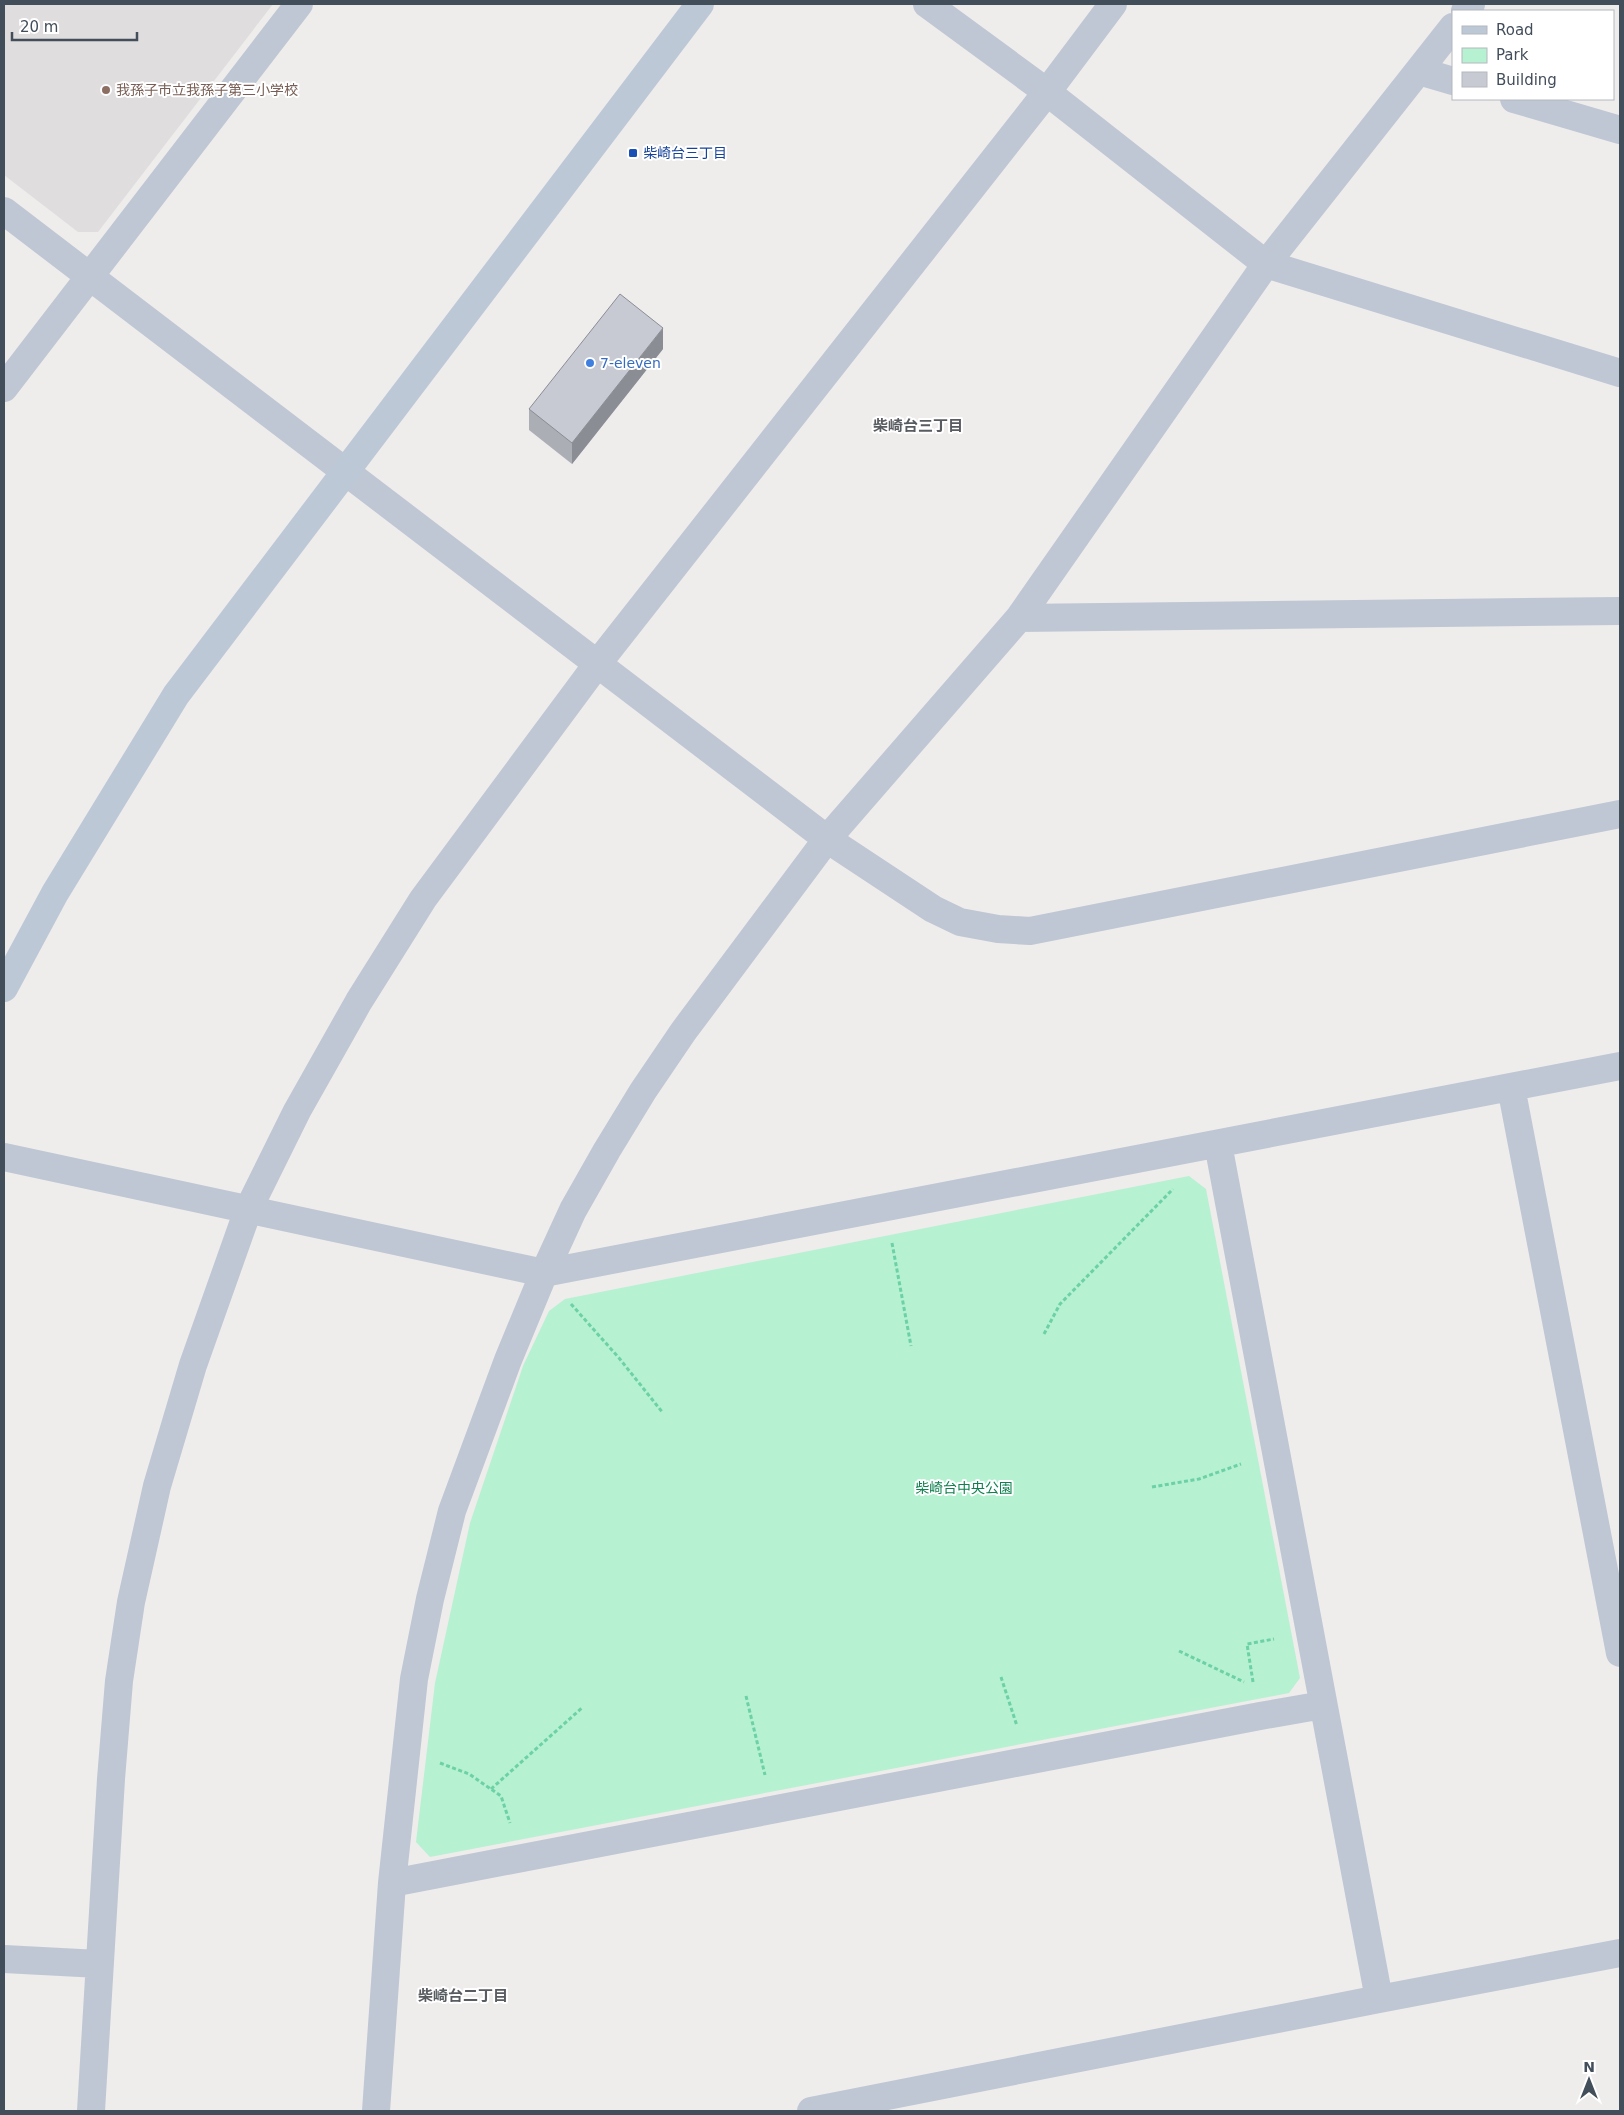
<svg xmlns="http://www.w3.org/2000/svg" width="1624" height="2115" font-family="'DejaVu Sans','Noto Sans JP',sans-serif">
  <rect width="100%" height="100%" fill="#efecec"/>
  <path fill="#e0ddde" d="M4 4H273L98 232H78L4 175Z"/>
  <path fill="#b6f1d1" d="M1189 1176 1206 1189 1300 1678 1289 1693 430 1857 416 1842 435 1683 470 1523 523 1366 549 1311 565 1299Z"/>
  <g fill="none" stroke-linecap="round" stroke-linejoin="round">
    <path stroke="#6cd1a6" stroke-width="3" stroke-dasharray="4 2.5" stroke-linecap="butt" d="M892 1243 911 1346
      M571 1304 619 1358 663 1413
      M1044 1334 1060 1304 1173 1189
      M1152 1487 1199 1479 1241 1464
      M1179 1651 1244 1682
      M1001 1677 1017 1726
      M1253 1682 1247 1644 1274 1639
      M746 1696 765 1775
      M440 1763 469 1774 501 1796 510 1823
      M491 1789 583 1707"/>
    <path stroke="#bec7d3" stroke-width="28" d="M927 4 1047 92 1266 264 1019 618 827 839 683 1032 643 1091 607 1150 573 1210 544 1273 1620 1066
      M1465 11 1471 4
      M1453 27 1266 264 1620 373
      M1419 71 1453 81
      M1514 99 1620 130
      M4 211 827 839 933 909 960 922 998 929 1030 931 1620 814
      M4 388 299 4
      M1019 618 1620 611
      M1511 1087 1620 1653
      M1218 1144 1379 1999
      M4 1157 544 1273 508 1360 452 1511 430 1599 414 1679 392 1883 376 2111
      M392 1883 1260 1716 1323 1705
      M4 1959 99 1964
      M91 2111 111 1779 119 1681 131 1602 157 1486 193 1365 248 1210 297 1111 359 1001 423 899 598 663 1047 92 1113 4
      M811 2111 1379 1999 1620 1953"/>
    <path stroke="#bdc8d7" stroke-width="28" d="M4 988 55 893 176 695 700 4"/>
  </g>
  <path fill="#abaeb5" d="M663 349 572 464 529 430V409Z"/>
  <path fill="#8b8d94" d="M663 328V349L572 464V443Z"/>
  <path fill="#c7cad3" stroke="#8b8d94" d="M620 294 663 328 572 443 529 409Z"/>
  <circle fill="#8d6e63" stroke="#fff" stroke-width="2" cx="106" cy="90" r="5"/>
  <rect fill="#1a4fb4" stroke="#fff" stroke-width="2" x="628" y="148" width="10" height="10" rx="2.5"/>
  <circle fill="#3f7fe0" stroke="#fff" stroke-width="2" cx="590" cy="363" r="5"/>
  <g text-anchor="middle" stroke-width="4" stroke-linejoin="round" paint-order="stroke">
    <g font-size="14" fill="#785e54" stroke="#fff" text-anchor="start">
      <text x="116" y="95">我孫子市立我孫子第三小学校</text>
    </g>
    <g font-size="14" fill="#164399" stroke="#fff" text-anchor="start">
      <text x="643" y="158">柴崎台三丁目</text>
    </g>
    <g font-size="14" fill="#366cbe" stroke="#fff" text-anchor="start">
      <text x="600" y="368">7-eleven</text>
    </g>
    <g font-size="14" fill="#10804f" stroke="#fff">
      <text x="964" y="1493">柴崎台中央公園</text>
    </g>
    <g font-size="15" font-weight="bold" fill="#585c61" stroke="#fff">
      <text x="918" y="431">柴崎台三丁目</text>
      <text x="463" y="2001">柴崎台二丁目</text>
    </g>
  </g>
  <rect width="1624" height="2115" fill="none" stroke="#434e5b" stroke-width="10"/>
  <rect x="1452" y="10" width="162" height="90" fill="#ffffff" stroke="#b4b8bd"/>
  <rect x="1462" y="26" width="25" height="8" fill="#bdc8d7" stroke="#b4b8bd"/>
  <text x="1496" y="35" font-size="15" fill="#434e5b">Road</text>
  <rect x="1462" y="48" width="25" height="15" fill="#b6f1d1" stroke="#b4b8bd"/>
  <text x="1496" y="60" font-size="15" fill="#434e5b">Park</text>
  <rect x="1462" y="72" width="25" height="15" fill="#c7cad3" stroke="#b4b8bd"/>
  <text x="1496" y="85" font-size="15" fill="#434e5b">Building</text>
  <g transform="translate(1589 2080)" stroke="#ffffff" stroke-width="4" paint-order="stroke">
  <path d="M0-4L9 19L0 12L-9 19Z" fill="#434e5b"/>
  <text y="-8" font-size="14" font-weight="bold" text-anchor="middle" fill="#434e5b">N</text>
  </g>
  <path d="M12 32v8h125v-8" fill="none" stroke="#434e5b" stroke-width="2.5"/>
  <text x="20" y="32" font-size="15" fill="#434e5b" stroke="#ffffff" stroke-width="4" paint-order="stroke">20 m</text>
</svg>
